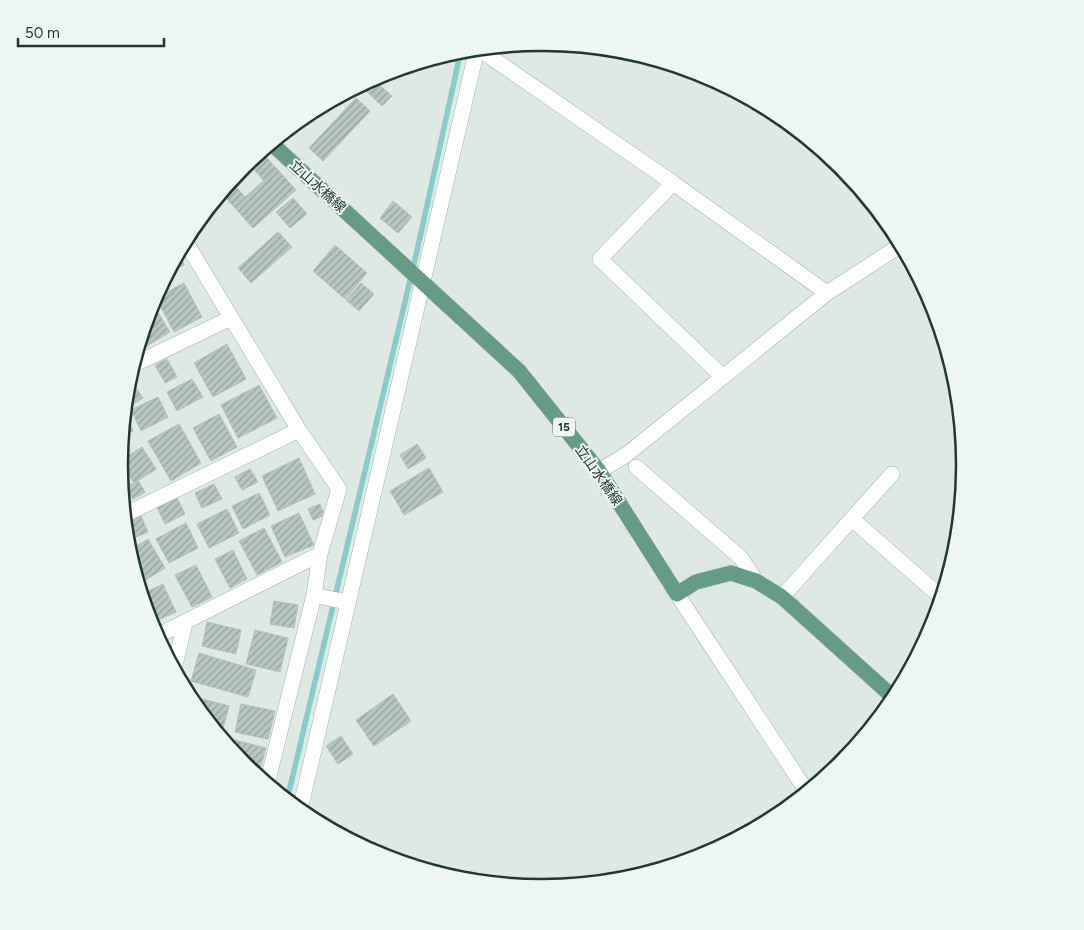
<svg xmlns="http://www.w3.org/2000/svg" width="1084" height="930" font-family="Figtree,'Noto Sans JP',sans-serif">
  <defs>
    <pattern id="building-hatch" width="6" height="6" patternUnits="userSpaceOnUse" patternTransform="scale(1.25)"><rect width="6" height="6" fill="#b7c6be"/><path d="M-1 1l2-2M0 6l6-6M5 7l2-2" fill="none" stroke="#94a29b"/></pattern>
  </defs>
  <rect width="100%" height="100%" fill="#dee9e3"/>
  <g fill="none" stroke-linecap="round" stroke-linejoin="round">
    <path stroke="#88cbcc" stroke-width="5.5" d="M287 800 417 251 461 50"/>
  </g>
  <path fill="url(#building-hatch)" stroke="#b1c2b9" d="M374 80 392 96 382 106 365 90Z
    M356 98 370 111 323 161 309 148Z
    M266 157 277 169 264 181 253 168Z
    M277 169 296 190 253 228 234 207Z
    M231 181 245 197 234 207 222 193Z
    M293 198 307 214 290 228 276 212Z
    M393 201 412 217 398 233 380 218Z
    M278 232 292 247 251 283 238 268Z
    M335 245 367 273 345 299 313 271Z
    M179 253 184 265 168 273Z
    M184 283 202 317 174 332 156 298Z
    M361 283 374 294 359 311 346 300Z
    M152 303 170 332 147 346 141 337Z
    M227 344 246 379 213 397 194 363Z
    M167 359 177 377 165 383 155 365Z
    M129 377 143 398 127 408 125 405Z
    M192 379 203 397 177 411 167 392Z
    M259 385 277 418 238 438 221 405Z
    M158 397 168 417 141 431 131 410Z
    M125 413 133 431 122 436Z
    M219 414 237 447 211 461 193 428Z
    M179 424 201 463 171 481 148 441Z
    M417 444 426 458 408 469 400 455Z
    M142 447 156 469 134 483 120 461Z
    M299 458 315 494 278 511 262 476Z
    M429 468 443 492 404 515 390 491Z
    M250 469 258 482 242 490 235 477Z
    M138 480 145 492 133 499 126 487Z
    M214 484 222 499 202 508 195 493Z
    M259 493 270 515 243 529 232 506Z
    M177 498 185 514 165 524 157 507Z
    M320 504 325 515 313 520 308 509Z
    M227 509 239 533 209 548 197 524Z
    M299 513 314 545 285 557 271 526Z
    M141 516 148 532 136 537 129 521Z
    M186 523 198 548 169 563 156 539Z
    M264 528 282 562 257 575 239 541Z
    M148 539 165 568 139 584 129 551Z
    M233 550 247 579 230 588 215 559Z
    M196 565 212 597 192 607 175 575Z
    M163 584 176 612 151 623 142 594Z
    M274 601 298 605 294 628 270 624Z
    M207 622 241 630 236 654 202 646Z
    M255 630 288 638 280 672 246 664Z
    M199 653 256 670 248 697 191 681Z
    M393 694 411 721 374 746 356 720Z
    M203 699 229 706 221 736 200 711Z
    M241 704 275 711 268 739 235 732Z
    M341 736 353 754 338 764 326 746Z
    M227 738 266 748 259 773 252 771 243 764 226 743Z"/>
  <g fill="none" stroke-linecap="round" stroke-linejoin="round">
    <g stroke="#a1b0a9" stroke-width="16">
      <path id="minor" d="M479 49 673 183
        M185 241 299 430 339 489 320 554 314 595 267 784
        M133 365 231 318
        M723 377 600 259 673 183 827 293
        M636 467 741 558 756 581
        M599 471 626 455 827 293 901 245
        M124 515 299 430
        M852 519 941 597
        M314 595 346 602
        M782 597 892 474
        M157 636 320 554
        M174 669 185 623
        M300 810C357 556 419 303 477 49"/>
    </g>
    <g stroke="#a1b0a9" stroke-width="16">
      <path id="tertiary" d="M677 594 807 792"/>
    </g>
    <g stroke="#bcc3c0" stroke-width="16">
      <path id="primary" d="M271 143 519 371 599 471 677 594 696 582 731 573 756 581 782 597 894 698"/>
    </g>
    <use href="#minor" stroke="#fff" stroke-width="15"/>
    <use href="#tertiary" stroke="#fff" stroke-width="15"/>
    <use href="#primary" stroke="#659c86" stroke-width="15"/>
  </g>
  <g text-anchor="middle" stroke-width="4" stroke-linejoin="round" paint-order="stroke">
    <rect fill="#eef6f1" stroke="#5e7168" stroke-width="1" x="553" y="417.5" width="22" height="19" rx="4"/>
    <g font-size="12" font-weight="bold" fill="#20382e">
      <text x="564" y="431">15</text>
    </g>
    <g font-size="14" fill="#20382e" stroke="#eef6f1">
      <text transform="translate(318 186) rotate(42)" y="5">立山水橋線</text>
      <text transform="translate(599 475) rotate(55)" y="5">立山水橋線</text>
    </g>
  </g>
  <path d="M0 0H1084V930H0ZM128 465a414 414 0 1 1 828 0a414 414 0 1 1-828 0Z" fill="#eef6f1" fill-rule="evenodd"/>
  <path fill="none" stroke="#20382e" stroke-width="2.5" d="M128 465a414 414 0 1 1 828 0a414 414 0 1 1-828 0Z"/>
  <path d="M18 38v8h146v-8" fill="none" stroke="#20382e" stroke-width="2.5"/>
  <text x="25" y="38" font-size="15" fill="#20382e" stroke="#eef6f1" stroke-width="4" paint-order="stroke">50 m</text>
</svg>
